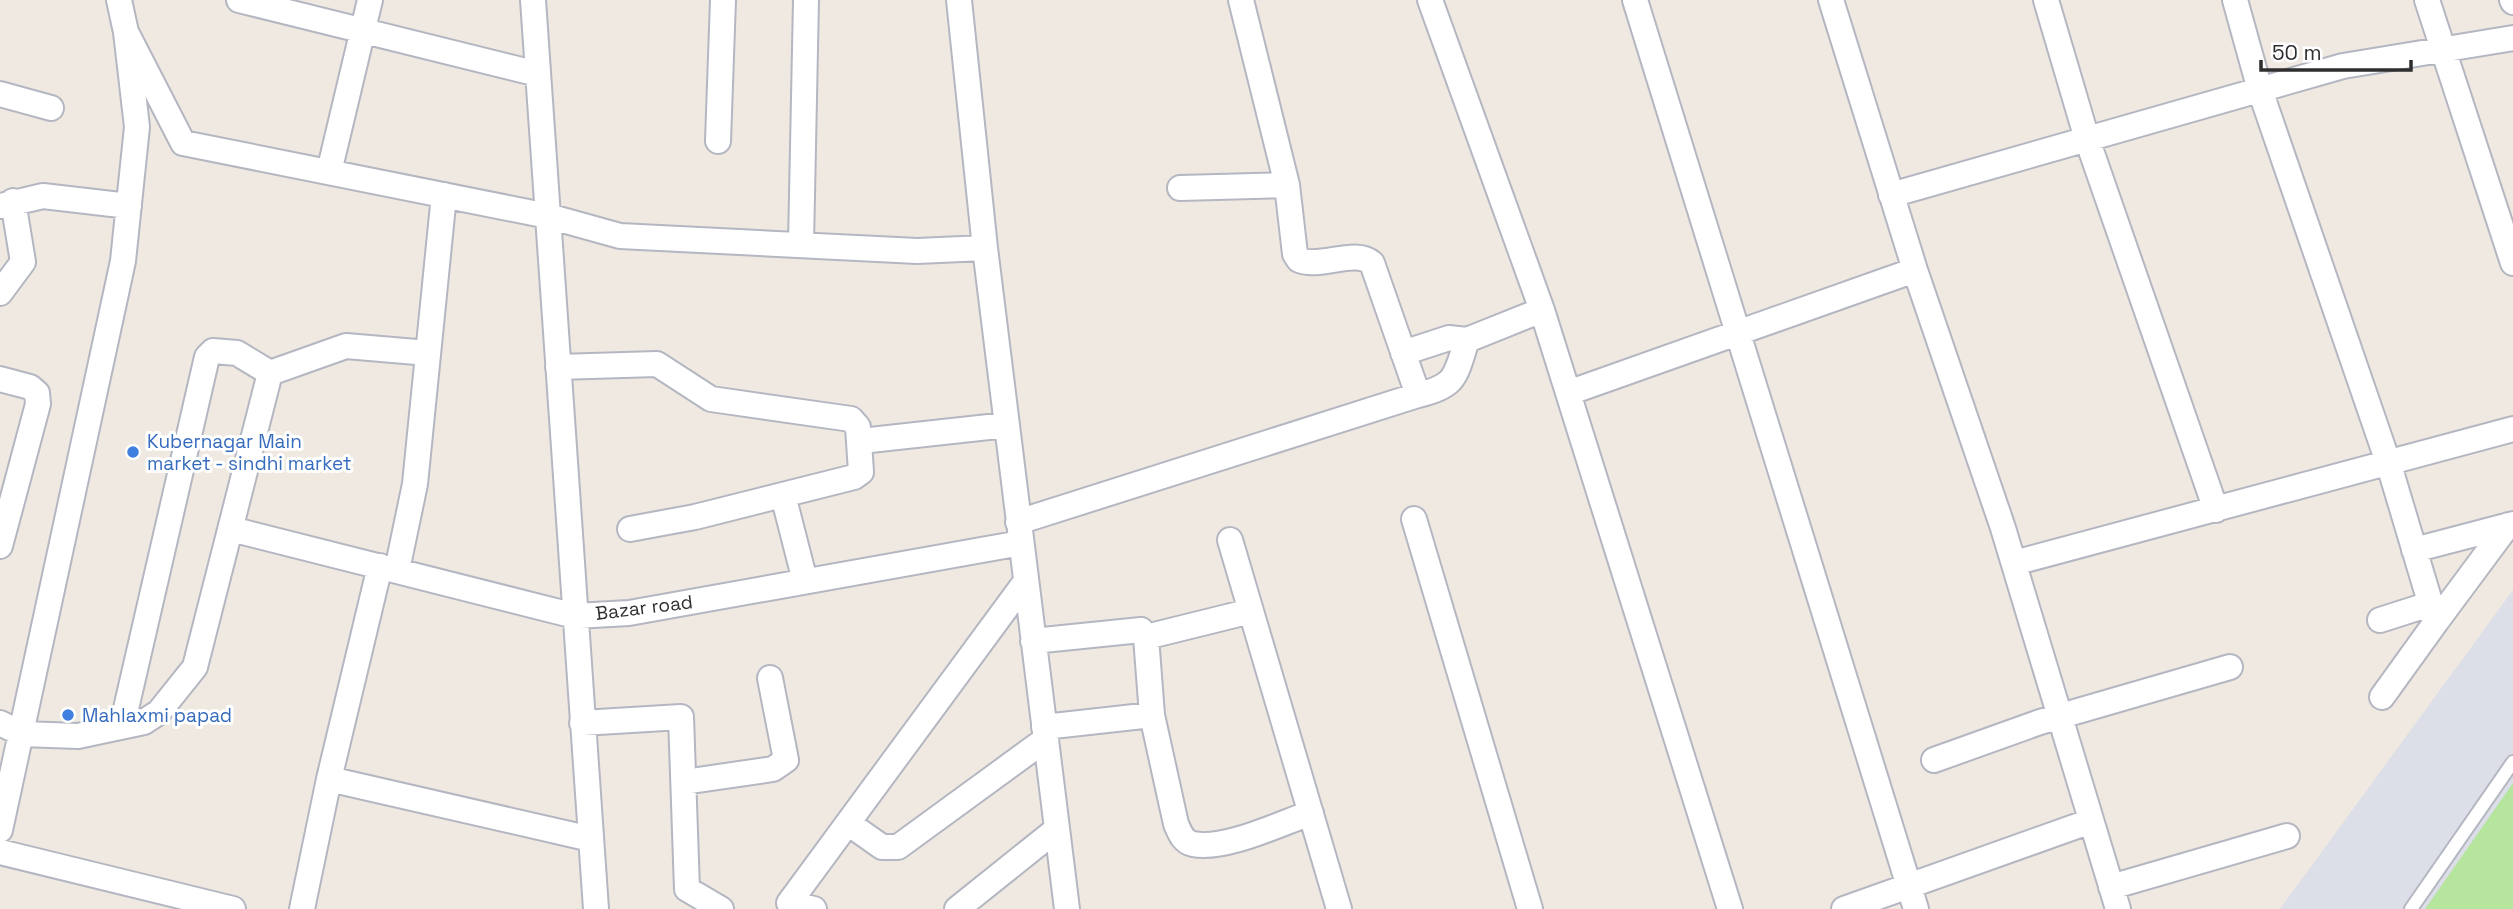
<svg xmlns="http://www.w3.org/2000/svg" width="2513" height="909" font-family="'Space Grotesk',sans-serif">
  <rect width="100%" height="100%" fill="#efe9e1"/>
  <path fill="#dcdee8" d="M2513 590V909H2280Z"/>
  <path fill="#b6e59e" d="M2513 783V909H2425Z"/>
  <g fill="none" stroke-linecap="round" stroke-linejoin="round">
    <g stroke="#b4b7c1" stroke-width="16">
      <path id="service" d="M2411 909 2513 762"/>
    </g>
    <g stroke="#b4b7c1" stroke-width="28">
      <path id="minor" d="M239 0 538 74
        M533 0 596 909
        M959 0 985 248 1067 909
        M1430 0 1542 310 1730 909
        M1635 0 1916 909
        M1831 0 1915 270 2003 528 2118 909
        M2046 0 2087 139 2216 510
        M2235 0 2260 90 2389 465 2436 622 2382 697
        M2427 0 2513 263
        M2512 0 2513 2
        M126 32 183 143 548 216 620 236 917 251 985 248
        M0 94 51 108
        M718 141 723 0
        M329 172 370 0
        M1180 188 1287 185 1241 0
        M1891 195 2343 66 2513 38
        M0 206 43 196 129 206
        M801 244 806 0
        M0 293 23 262 13 201
        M1403 353 1449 338 1467 340 1542 310
        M558 367 657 364 711 399 851 419 858 427 861 472 854 477 695 517 630 529
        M270 373 346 346 428 353
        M0 379 30 387 37 393 38 404 0 546
        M1568 393 1915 270
        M1418 395C1457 386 1455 376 1467 340
        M861 441 1007 425
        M783 495 805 581
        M1414 519 1530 909
        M1018 522 1418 395 1372 263C1355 248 1320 269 1299 260L1295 254 1287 185
        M231 529 575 616 629 613 1021 543
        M1230 540 1339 909
        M2414 550 2513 524
        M2014 563 2513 429
        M397 570 415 484 444 195
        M2380 620 2430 604
        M2436 622 2508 525
        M1146 637 1251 611
        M1033 641 1141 630 1146 637 1152 715
        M0 723 22 734 78 736 144 722 159 712 195 667 270 373
        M582 723 681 717 687 889 721 909
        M122 726 207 357 213 351 237 353 270 373
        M1044 727 1152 715 1176 824C1180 833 1183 842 1193 844 1224 851 1281 823 1311 813
        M1934 760 2040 722 2230 667
        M329 779 591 839
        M684 782 773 769 786 760 770 678
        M848 823 882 847H898L1046 739
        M0 830 123 261 137 127 126 32 119 0
        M0 852 233 909
        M2111 887 2287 836
        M302 909 329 779 380 566
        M814 909 789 903 1026 581
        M957 909 1057 829
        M1844 909 2091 821"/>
    </g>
    <use href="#service" stroke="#fff" stroke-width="12"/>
    <use href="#minor" stroke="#fff" stroke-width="24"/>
  </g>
  <g fill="#3f7fe0" stroke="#fff" stroke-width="2.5">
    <circle cx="133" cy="452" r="7"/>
    <circle cx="68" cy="715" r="7"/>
  </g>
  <g text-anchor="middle" stroke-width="6" stroke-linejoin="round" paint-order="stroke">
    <g font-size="19" fill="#366cbe" stroke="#fff" text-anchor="start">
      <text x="147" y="448">Kubernagar Main<tspan x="147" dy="22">market - sindhi market</tspan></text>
      <text x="82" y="722">Mahlaxmi papad</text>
    </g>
    <g font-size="19" fill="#2e2e2e" stroke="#fff">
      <text transform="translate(644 607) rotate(-7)" y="7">Bazar road</text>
    </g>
  </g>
  <path d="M2261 60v10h150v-10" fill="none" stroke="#2e2e2e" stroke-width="3.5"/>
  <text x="2272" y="60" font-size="21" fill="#2e2e2e" stroke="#ffffff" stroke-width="5" paint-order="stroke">50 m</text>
</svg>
